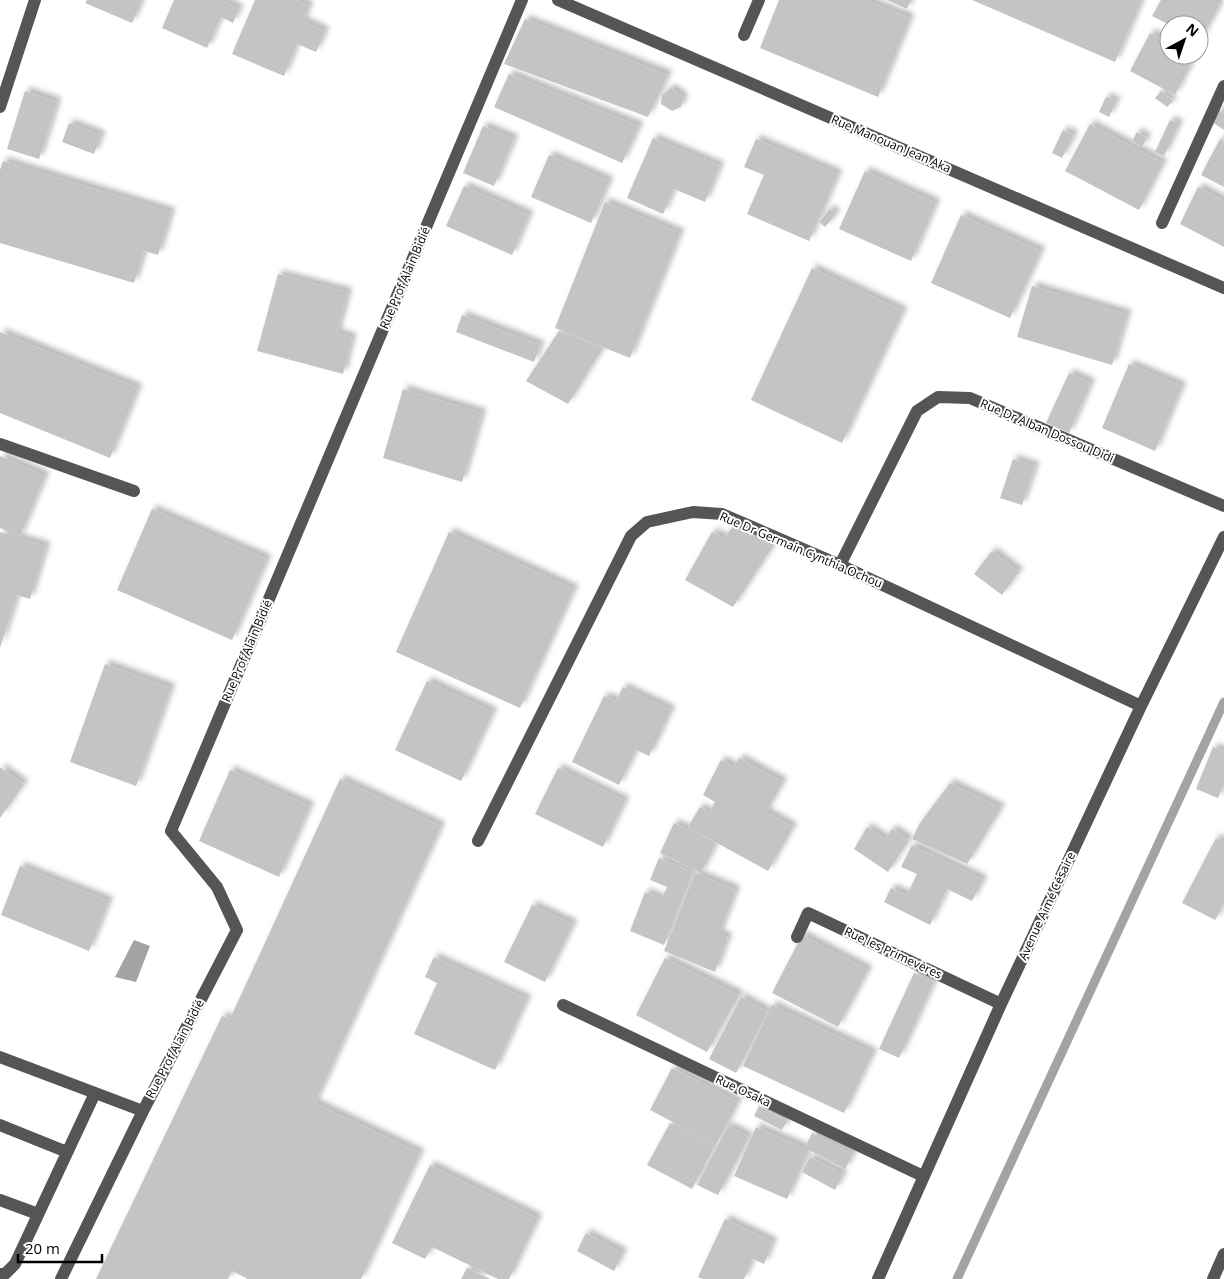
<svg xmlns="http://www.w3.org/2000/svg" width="1224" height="1279" font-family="'Open Sans',sans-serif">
  <defs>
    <filter id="shadow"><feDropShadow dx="4.5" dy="-4.5" stdDeviation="2.5" flood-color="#0004"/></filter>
  </defs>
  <rect width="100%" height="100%" fill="#fff"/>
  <path fill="#a3a3a3" d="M134 940 150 946 136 982 115 977Z"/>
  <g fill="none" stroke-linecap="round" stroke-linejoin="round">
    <path stroke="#a3a3a3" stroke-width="9" d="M957 1279 1224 702"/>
  </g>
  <path fill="#c4c4c4" filter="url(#shadow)" d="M87 0H142L132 23 85 3Z
    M174 0H222L239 9 233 23 221 17 207 48 162 28Z
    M255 0H295L309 6 303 21 325 31 316 52 297 44 284 76 232 54Z
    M779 0H865L910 18 878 97 760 48Z
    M887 0H911L907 9Z
    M972 0H1142L1115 62Z
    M1161 0H1212L1220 4 1199 43V25H1170L1152 16Z
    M525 19 668 75 648 117 504 64Z
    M1150 33 1169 42V55L1195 56 1175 95 1130 71Z
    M509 74 639 126 622 163 494 107Z
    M671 88 683 97 681 107 672 111 661 104 662 95Z
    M25 91 57 102 39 159 7 149Z
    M1161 91 1173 101 1167 107 1155 98Z
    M1106 97 1116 101 1109 117 1099 112Z
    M1219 110 1224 113V130L1212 122Z
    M1170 120 1179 124 1164 156 1155 152Z
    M69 123 101 135 94 154 62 142Z
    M1090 124 1163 163 1139 210 1065 171Z
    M483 126 514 139 494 186 463 173Z
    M1063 130 1074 135 1062 158 1052 153Z
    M1137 132 1147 138 1142 147 1132 141Z
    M653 138 720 166 705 202 674 189 663 214 627 198Z
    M756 139 838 174 809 241 747 214 764 175 744 167Z
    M1220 139 1224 141V187L1201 175Z
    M549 155 609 181 591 223 531 197Z
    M3 161 171 212 158 255 144 251 134 283 0 243V170Z
    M865 171 936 203 911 261 839 229Z
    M464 186 529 215 512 255 446 226Z
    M1198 187 1224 201V247L1180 224Z
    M605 202 680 233 630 358 555 328Z
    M830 209 836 214 825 227 819 222Z
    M961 215 1041 251 1010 318 931 283Z
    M812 268 903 311 842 443 751 400Z
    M278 274 348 292 337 333 352 337 343 374 257 351Z
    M1032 286 1127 314 1112 365 1017 337Z
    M462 315 540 345 534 362 456 332Z
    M559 331 603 348 568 404 526 381Z
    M0 332 138 388 110 458 0 413Z
    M1129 364 1182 386 1155 451 1102 428Z
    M1069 373 1091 383 1069 433 1046 423Z
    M403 389 482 413 462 482 383 458Z
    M0 456 45 476 20 536 0 528Z
    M1013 459 1035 466 1022 505 1000 498Z
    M152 509 267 559 232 640 117 590Z
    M736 523 775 543 733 607 685 580 712 532 724 538Z
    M0 532 46 546 30 599 17 595 0 648Z
    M449 532 574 589 520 708 396 652Z
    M992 551 1019 572 1002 595 974 574Z
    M105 664 171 688 136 786 70 762Z
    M427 681 493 712 461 781 395 750Z
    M623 687 671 710 649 756 636 750 619 785 572 762 604 696 616 701Z
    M1213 747 1224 751V784L1218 798 1196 789Z
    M739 758 783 782 766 812 793 827 768 871 688 827 700 807 709 813 715 802 703 795 721 760 734 767Z
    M0 767 24 784 0 818Z
    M558 768 625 801 603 847 535 814Z
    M230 770 310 806 279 877 199 841Z
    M340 779 441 826 315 1103 420 1153 361 1279H248L232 1271 228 1279H96L222 1016 230 1019Z
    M950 783 1001 808 967 864 912 839 920 823Z
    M674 823 716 843 701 873 660 853Z
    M867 827 885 839 892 829 909 840 888 872 854 849Z
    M1216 838 1224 842V904L1215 920 1182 903Z
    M912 845 983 880 972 901 947 889 930 925 884 902 891 888 907 895 917 874 901 867Z
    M659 858 693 872 664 945 630 931 645 892 662 899 667 887 650 880Z
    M20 866 109 901 89 951 1 915Z
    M695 873 736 890 719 934 728 937 715 972 664 951Z
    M532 905 573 924 545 982 504 962Z
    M802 935 868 970 838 1027 772 993Z
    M434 957 527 999 495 1070 414 1034 437 983 425 977Z
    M665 958 739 995 707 1052 636 1015Z
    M914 973 934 982 899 1058 879 1049Z
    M741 997 768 1012 736 1073 709 1059Z
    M772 1005 873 1053 844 1113 743 1066Z
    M672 1068 738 1102 716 1145 650 1110Z
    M759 1106 787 1121 782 1130 754 1116Z
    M670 1123 714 1147 692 1189 647 1165Z
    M728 1126 749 1137 718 1195 697 1185Z
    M756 1127 809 1150 787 1199 734 1176Z
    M812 1133 853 1154 845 1169 805 1148Z
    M810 1157 843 1174 835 1190 802 1172Z
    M430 1165 538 1218 509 1279H498L432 1247 425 1259 392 1243Z
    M725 1219 773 1242 764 1264 753 1259 744 1279H703L698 1277Z
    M586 1233 623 1253 614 1271 577 1251Z
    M467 1268 490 1279H461Z"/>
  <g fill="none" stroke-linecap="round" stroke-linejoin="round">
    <path stroke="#555" stroke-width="12" d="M558 0 1224 288
      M744 35 759 0
      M0 107 35 0
      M1162 223 1224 86
      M0 444 134 491
      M840 565 917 411 938 397 970 398 1224 506
      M478 841 631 536 647 522 693 512 722 514 840 565 1141 706
      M797 937 808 913 1001 1004
      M563 1005 923 1176
      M0 1057 143 1111
      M0 1125 67 1152
      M0 1200 38 1214
      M0 1274H5L15 1264 95 1093
      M61 1279 143 1111 237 930 217 887 171 831 522 0
      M878 1279 1001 1004 1141 706 1224 537
      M1213 1279 1224 1254"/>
  </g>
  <g text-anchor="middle" stroke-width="4" stroke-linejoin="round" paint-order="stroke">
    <g font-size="12" fill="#000" stroke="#fff">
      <text transform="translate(891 144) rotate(23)" y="4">Rue Manouan Jean Aka</text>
      <text transform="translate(405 278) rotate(-67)" y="4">Rue Prof Alain Bidié</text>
      <text transform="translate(1047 431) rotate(23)" y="4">Rue Dr Alban Dossou Didi</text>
      <text transform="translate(801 550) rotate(23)" y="4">Rue Dr Germain Cynthia Ochou</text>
      <text transform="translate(247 651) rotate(-67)" y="4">Rue Prof Alain Bidié</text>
      <text transform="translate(1047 906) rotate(-65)" y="4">Avenue Aimé Césaire</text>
      <text transform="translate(893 953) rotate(25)" y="4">Rue les Primevères</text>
      <text transform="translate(175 1049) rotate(-62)" y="4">Rue Prof Alain Bidié</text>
      <text transform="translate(743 1091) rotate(25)" y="4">Rue Osaka</text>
    </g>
  </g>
  <g transform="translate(1184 40) rotate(40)"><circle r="24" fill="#ffffff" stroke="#999999"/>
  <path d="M0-4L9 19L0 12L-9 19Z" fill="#000000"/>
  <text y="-8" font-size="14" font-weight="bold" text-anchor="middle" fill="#000000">N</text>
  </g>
  <path d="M18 1254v8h84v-8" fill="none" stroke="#000000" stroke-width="2.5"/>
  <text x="25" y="1254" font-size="15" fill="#000000" stroke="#ffffff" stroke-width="4" paint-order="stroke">20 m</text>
</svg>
